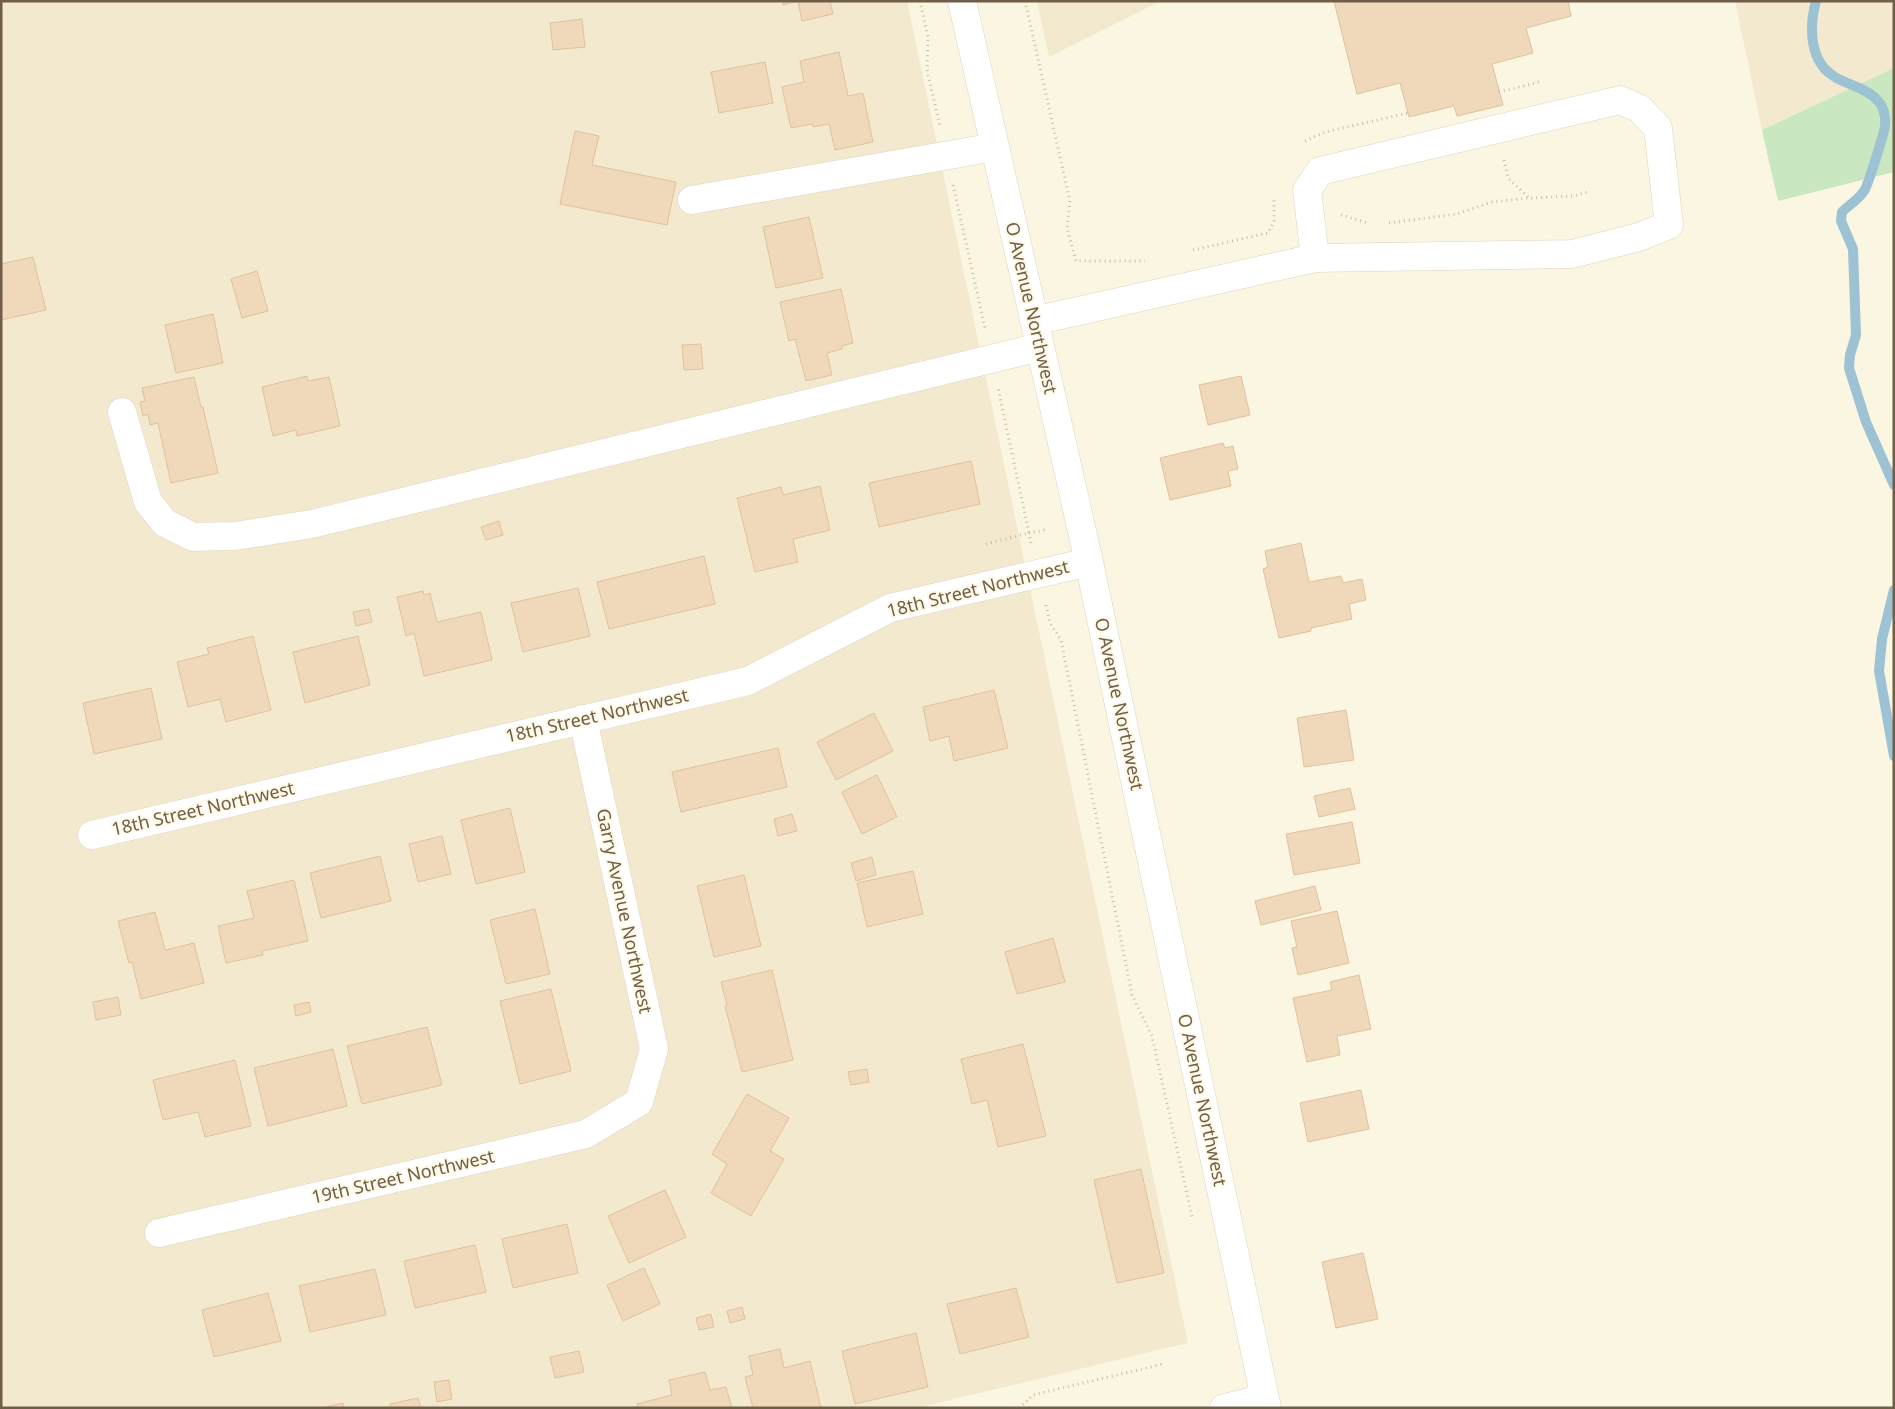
<svg xmlns="http://www.w3.org/2000/svg" width="1895" height="1409" font-family="'Noto Sans',sans-serif">
  <rect width="100%" height="100%" fill="#fbf6e1"/>
  <path fill="#f2e9cf" d="M1 1H907L1188 1343 917 1408H1Z
    M1037 1H1161L1049 57Z
    M1735 1H1894V68L1762 130Z"/>
  <path fill="#c9e7c0" d="M1894 68V172L1778 201 1762 130Z"/>
  <g fill="none" stroke-linecap="round" stroke-linejoin="round">
    <path stroke="#9dc2d4" stroke-width="10" d="M1816 1C1809 27 1809 62 1835 77 1848 85 1867 88 1878 101 1884 107 1886 118 1885 126 1884 133 1868 186 1864 191 1858 200 1849 205 1842 212L1841 221 1853 249 1856 335 1850 355 1849 368 1866 422 1894 485
      M1894 590 1882 639 1879 671 1894 756"/>
  </g>
  <path fill="#efd9ba" stroke="#e1c29b" d="M782 1H830L833 14 802 21 798 1 783 5Z
    M1334 1H1568L1571 16 1526 28 1533 53 1492 64 1503 105 1457 116 1454 106 1409 117 1400 83 1357 94Z
    M582 19 585 47 553 50 550 23Z
    M839 52 848 96 863 93 873 142 835 150 829 124 813 127 812 124 791 128 782 87 804 82 800 61Z
    M765 62 773 103 719 113 711 72Z
    M575 131 599 136 592 165 676 182 667 225 560 204Z
    M809 217 823 278 776 288 763 227Z
    M33 257 46 310 1 320V264Z
    M257 271 268 311 242 318 231 279Z
    M841 289 853 343 842 346V349L827 353 832 375 806 381 795 339 789 341 780 302Z
    M213 314 223 363 176 373 165 325Z
    M701 344 703 369 684 370 682 345Z
    M307 376 308 381 329 377 340 426 297 436 296 430 273 436 262 387Z
    M1241 376 1250 415 1208 425 1199 385Z
    M194 377 201 407H203L218 473 171 483 158 423 150 425 148 414 143 416 140 402 145 401 142 388Z
    M1223 443 1225 448 1233 446 1238 469 1228 471 1231 486 1170 500 1160 458Z
    M971 461 980 504 879 527 869 483Z
    M820 486 830 530 793 539 798 562 755 572 737 498 781 487 783 495Z
    M499 521 503 535 486 540 481 527Z
    M1301 543 1309 582 1341 576 1343 583 1362 579 1366 600 1349 604 1352 619 1311 628V631L1279 638 1263 569 1268 567 1265 551Z
    M704 556 715 604 609 629 597 582Z
    M578 588 590 636 523 652 511 603Z
    M423 591 424 595 430 593 437 622 481 612 492 660 424 676 414 633 406 636 397 597Z
    M369 609 372 622 356 626 353 612Z
    M253 636 271 710 226 722 220 699 188 707 177 662 209 654 207 648Z
    M358 636 370 685 305 703 293 652Z
    M151 688 162 739 94 754 83 703Z
    M994 690 1008 748 954 761 949 736 930 741 923 707Z
    M1346 710 1354 760 1304 767 1297 718Z
    M874 713 893 751 836 780 817 742Z
    M778 748 787 787 681 812 672 772Z
    M877 775 897 817 862 834 842 792Z
    M1350 788 1355 809 1319 817 1314 796Z
    M510 808 525 872 476 884 461 820Z
    M792 814 797 831 778 836 774 819Z
    M1352 822 1360 863 1294 875 1286 834Z
    M442 836 451 874 418 882 409 844Z
    M380 856 391 901 321 918 310 873Z
    M872 857 876 875 856 881 851 863Z
    M913 871 923 914 867 927 857 883Z
    M744 875 761 946 714 957 697 886Z
    M294 880 308 941 262 951 263 955 226 963 218 926 254 918 247 891Z
    M1315 886 1321 910 1261 925 1255 901Z
    M535 909 550 974 506 984 490 920Z
    M1337 911 1349 963 1298 975 1292 948 1297 947 1291 921Z
    M155 912 165 950 194 943 204 983 141 999 132 962 129 963 118 921Z
    M1053 938 1065 982 1017 994 1005 952Z
    M772 970 793 1060 742 1072 725 1006 727 1005 721 982Z
    M1359 975 1371 1029 1337 1036 1340 1055 1307 1062 1293 998 1332 990 1330 982Z
    M551 989 571 1071 520 1084 500 1001Z
    M118 997 121 1015 96 1020 93 1002Z
    M309 1002 311 1012 296 1016 294 1005Z
    M427 1027 442 1085 362 1104 347 1046Z
    M1023 1044 1046 1136 998 1147 987 1100 972 1104 961 1059Z
    M333 1049 347 1106 268 1126 254 1068Z
    M235 1060 251 1126 205 1137 198 1112 163 1120 153 1080Z
    M867 1069 869 1082 851 1085 848 1072Z
    M1361 1090 1369 1129 1308 1142 1300 1103Z
    M747 1094 789 1118 770 1151 784 1159 751 1216 711 1193 727 1164 712 1154Z
    M1141 1169 1164 1273 1117 1283 1094 1180Z
    M665 1190 686 1237 629 1263 608 1216Z
    M567 1224 578 1273 513 1288 502 1239Z
    M475 1245 486 1292 415 1308 404 1261Z
    M1363 1253 1378 1319 1336 1328 1322 1262Z
    M644 1268 660 1304 623 1321 607 1285Z
    M375 1269 386 1315 310 1332 299 1286Z
    M1016 1288 1029 1337 960 1354 947 1304Z
    M268 1293 281 1341 214 1357 202 1310Z
    M742 1307 745 1319 730 1323 727 1311Z
    M711 1314 714 1327 699 1330 696 1318Z
    M916 1333 928 1387 855 1404 842 1351Z
    M780 1349 784 1368 810 1361 821 1408H753L745 1377 753 1375 749 1356Z
    M579 1351 584 1372 555 1378 550 1357Z
    M705 1372 710 1390 726 1387 732 1408H638L637 1404 672 1395 669 1380Z
    M449 1380 452 1399 437 1402 434 1382Z
    M418 1398 421 1408H390V1404Z
    M343 1403 344 1408H326V1407Z"/>
  <g fill="none" stroke-linecap="round" stroke-linejoin="round">
    <g stroke="#ded3bd" stroke-width="29">
      <path id="minor" d="M962 1 1089 562 1267 1408
        M692 200 995 147
        M1034 321 1315 258 1572 254 1639 237 1669 225 1658 128 1640 109 1620 100 1320 171 1307 190 1315 258
        M122 412 148 502 165 523 193 537 235 536 312 524 1040 347
        M92 835 748 681 890 608 1089 562
        M159 1233 586 1134 639 1102 654 1049 583 719
        M1224 1408 1265 1398"/>
    </g>
    <path stroke="#d3bc9d" stroke-width="3" stroke-dasharray="1 4" stroke-linecap="butt" d="M920 1 928 37 927 70 940 126
      M1025 1 1070 201 1067 228 1076 261H1145
      M1499 92 1539 82
      M1305 141 1325 132 1408 113
      M1504 160 1508 178 1528 197
      M953 185 985 328
      M1341 215 1368 223
      M1389 223 1457 214 1492 202 1529 198 1574 196 1587 192
      M1193 250 1268 233 1274 221V200
      M1031 543 1029 533 1045 530
      M986 544 1029 533 998 388
      M1046 605 1050 623 1061 640 1132 995 1152 1036 1192 1217
      M1019 1408 1033 1395 1163 1364"/>
    <use href="#minor" stroke="#fff" stroke-width="28"/>
  </g>
  <g text-anchor="middle" stroke-width="4" stroke-linejoin="round" paint-order="stroke">
    <g font-size="18" fill="#705e49" stroke="#fef9e6">
      <text transform="translate(1031 308) rotate(77)" y="6">O Avenue Northwest</text>
      <text transform="translate(978 589) rotate(-14)" y="6">18th Street Northwest</text>
      <text transform="translate(1119 704) rotate(78)" y="6">O Avenue Northwest</text>
      <text transform="translate(597 716) rotate(-13)" y="6">18th Street Northwest</text>
      <text transform="translate(203 809) rotate(-13)" y="6">18th Street Northwest</text>
      <text transform="translate(624 911) rotate(78)" y="6">Garry Avenue Northwest</text>
      <text transform="translate(1202 1100) rotate(78)" y="6">O Avenue Northwest</text>
      <text transform="translate(403 1177) rotate(-13)" y="6">19th Street Northwest</text>
    </g>
  </g>
  <rect width="1895" height="1409" fill="none" stroke="#705e49" stroke-width="5"/>
</svg>
